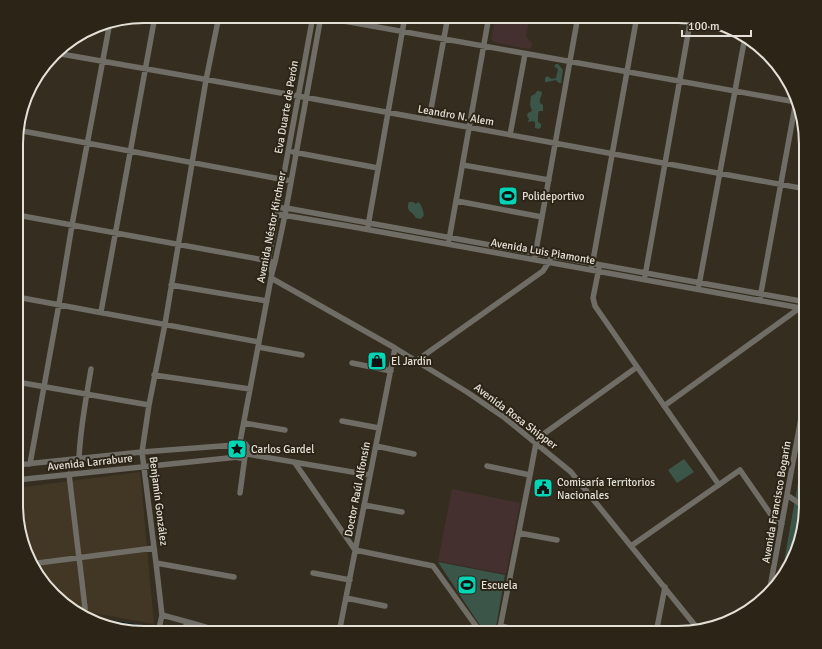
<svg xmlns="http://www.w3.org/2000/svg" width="822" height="649" font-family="Signika,sans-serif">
  <rect width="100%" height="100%" fill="#352e20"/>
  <path fill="#423725" d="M140 472 154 624 72 609 59 601 29 562 16 514V488Z"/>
  <path fill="#453030" d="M496 16H527L526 21 528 25 526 37 532 43 531 48 528 49 494 42 491 39Z
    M452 489 520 503 506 574 438 561Z"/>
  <path fill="#3b5548" d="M556 64H558L563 70 561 83H559L556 80 547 82H545V78L547 76 552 79 556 78 558 69 555 67 554 66Z
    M537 91H539L542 92C542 96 539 98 540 103L543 105V111H539L538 114V122L541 124V127L539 129 535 128V122L533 121 529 122 528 121 529 119 527 116 528 113 532 111 530 105 531 96 535 94Z
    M409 202H413L416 204 418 202C421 203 423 211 424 215L421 219 416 218C413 211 405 212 409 202Z
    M806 437V514L796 554 781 579Z
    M234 449a5 5 0 1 1 10 0a5 5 0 1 1-10 0Z
    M684 459 694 472 677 483 668 470Z
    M438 562 505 575 495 633H485Z"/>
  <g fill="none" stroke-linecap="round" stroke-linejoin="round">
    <path stroke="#03242c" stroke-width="1.5" d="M88 617 154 628
      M164 629 177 633"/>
    <path stroke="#706d66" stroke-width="5.5" d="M316 16 796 102
      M55 53C306 96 556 144 806 189
      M429 120 448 16
      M17 130 291 181
      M510 135 525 54
      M293 152 378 168
      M463 165 549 180
      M457 201 542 217
      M278 208H286L806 302
      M277 214 348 226 806 309
      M17 215 275 262
      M368 226 405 16
      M449 240 489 16
      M535 256 578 16
      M592 266 637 16
      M599 268 593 298 595 306 719 485
      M272 273 268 261 313 16
      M645 276 691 17
      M271 278 395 348 467 392 505 418 571 472 698 629
      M171 285 267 301
      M699 285 745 37
      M17 297 259 342
      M760 298 796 101
      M101 312 155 16
      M258 347 302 355
      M416 361 543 271 550 260
      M352 363 391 371
      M154 375 250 389
      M17 382 149 405
      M664 406 801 307
      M342 421 379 428
      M244 423 285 430
      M240 442 272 273 275 262 285 215 321 16
      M232 450a8 8 0 1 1 16 0a8 8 0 1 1-16 0Z
      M376 446 414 454
      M247 454 370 475
      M79 459C80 429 86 399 91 369
      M295 463 355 550 433 566 481 633
      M30 464 59 304 72 225 110 22
      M16 465 142 452 235 445
      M487 466 530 475
      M69 474 79 558 80 565 85 608 84 617
      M16 480 238 457
      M240 493 245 456
      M787 495 806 508
      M364 505 402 512
      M519 533 557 540
      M631 546 740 470 776 522 782 524
      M156 563 234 577
      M30 564 154 548
      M313 573 350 580
      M769 593 806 391
      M346 598 385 606
      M162 615 195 624 225 633
      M500 626 533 633
      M158 633 162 615 156 563 142 452 149 405 165 324 206 80 219 16
      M184 633 187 622
      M339 633 395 348
      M499 633 530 475 536 443 545 433 637 367
      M656 633 665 587"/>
  </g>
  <defs>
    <g id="stadium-square" transform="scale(1)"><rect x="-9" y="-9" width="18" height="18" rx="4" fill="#02d5b6" stroke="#2b2417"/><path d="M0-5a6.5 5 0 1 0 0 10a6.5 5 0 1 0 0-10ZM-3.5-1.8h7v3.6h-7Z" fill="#111"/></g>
    <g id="shop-square" transform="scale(1)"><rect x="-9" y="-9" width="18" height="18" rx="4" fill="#02d5b6" stroke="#2b2417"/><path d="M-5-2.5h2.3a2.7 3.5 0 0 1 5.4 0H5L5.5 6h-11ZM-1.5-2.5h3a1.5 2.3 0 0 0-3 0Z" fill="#111"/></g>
    <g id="sight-square" transform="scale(1)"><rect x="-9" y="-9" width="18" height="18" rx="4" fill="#02d5b6" stroke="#2b2417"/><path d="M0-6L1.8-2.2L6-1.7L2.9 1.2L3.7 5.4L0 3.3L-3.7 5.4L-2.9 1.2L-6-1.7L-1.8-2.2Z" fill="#111"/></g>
    <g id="civic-square" transform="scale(1)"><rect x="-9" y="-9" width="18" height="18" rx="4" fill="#02d5b6" stroke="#2b2417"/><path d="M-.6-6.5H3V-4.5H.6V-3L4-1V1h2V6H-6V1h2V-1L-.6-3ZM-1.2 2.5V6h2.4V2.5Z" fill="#111"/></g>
  </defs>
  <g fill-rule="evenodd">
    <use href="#stadium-square" x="508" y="196"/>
    <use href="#shop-square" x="377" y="361"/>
    <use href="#sight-square" x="237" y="449"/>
    <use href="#civic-square" x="543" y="488"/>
    <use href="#stadium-square" x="467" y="585"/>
  </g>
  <g text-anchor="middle" stroke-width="4" stroke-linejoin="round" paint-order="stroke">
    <g font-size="11" fill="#e5e0d7" stroke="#2b2417">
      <text transform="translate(286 107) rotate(-80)" y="4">Eva Duarte de Perón</text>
      <text transform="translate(456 115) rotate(10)" y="4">Leandro N. Alem</text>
      <text transform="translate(271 227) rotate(-79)" y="4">Avenida Néstor Kirchner</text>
      <text transform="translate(543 251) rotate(10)" y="4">Avenida Luis Piamonte</text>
      <text transform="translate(516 416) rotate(37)" y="4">Avenida Rosa Shipper</text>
      <text transform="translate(90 462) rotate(-6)" y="4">Avenida Larrabure</text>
      <text transform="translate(357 489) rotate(-79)" y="4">Doctor Raúl Alfonsín</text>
      <text transform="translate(159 501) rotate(83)" y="4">Benjamín González</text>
      <text transform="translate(776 502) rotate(-80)" y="4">Avenida Francisco Bogarín</text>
    </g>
    <g font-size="11" fill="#e5e0d7" stroke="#2b2417" text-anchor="start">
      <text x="522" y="200">Polideportivo</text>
      <text x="391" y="365">El Jardín</text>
      <text x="251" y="453">Carlos Gardel</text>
      <text x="557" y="486">Comisaría Territorios<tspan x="557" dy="13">Nacionales</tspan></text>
      <text x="481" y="589">Escuela</text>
    </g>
  </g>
  <path d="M0 0H822V649H0ZM144 23H678A121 121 0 0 1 799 144V505A121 121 0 0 1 678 626H144A121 121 0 0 1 23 505V144A121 121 0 0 1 144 23Z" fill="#2b2417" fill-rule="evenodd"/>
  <path fill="none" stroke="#e5e0d7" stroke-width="2" d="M144 23H678A121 121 0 0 1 799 144V505A121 121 0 0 1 678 626H144A121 121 0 0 1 23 505V144A121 121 0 0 1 144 23Z"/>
  <path d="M682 30v6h69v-6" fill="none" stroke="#e5e0d7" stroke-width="2"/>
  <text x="688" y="30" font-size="12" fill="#e5e0d7" stroke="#2b2417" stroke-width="3" paint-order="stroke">100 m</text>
</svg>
